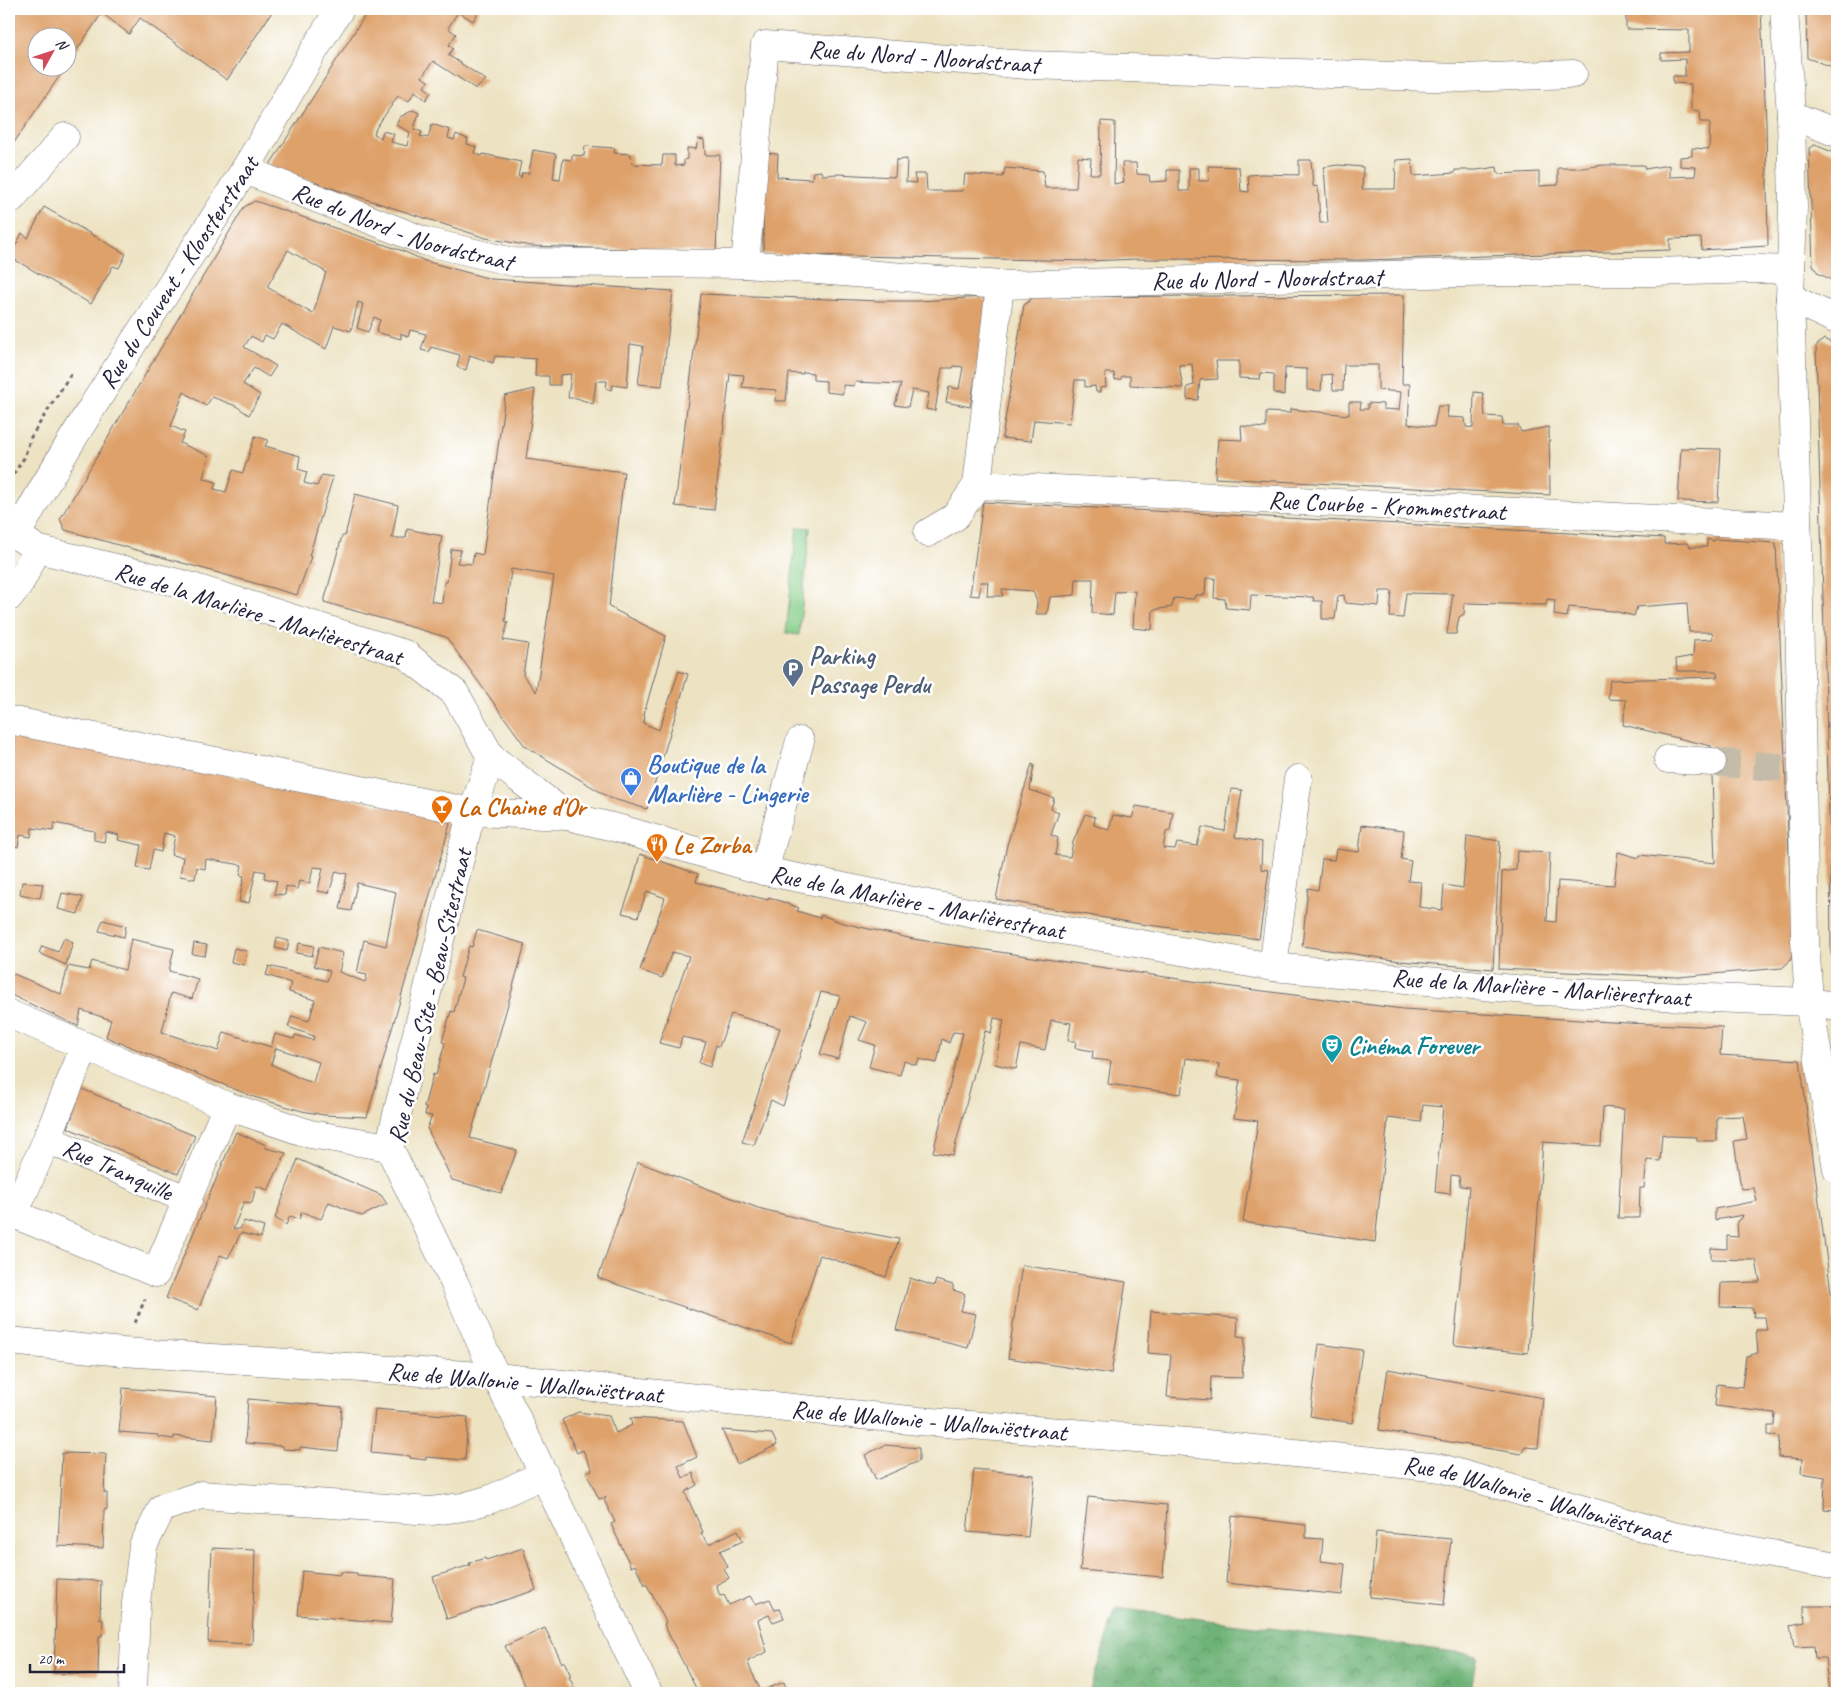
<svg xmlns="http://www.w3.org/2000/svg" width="1846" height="1702" font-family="Caveat,sans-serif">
  <defs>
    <pattern id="forest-crowns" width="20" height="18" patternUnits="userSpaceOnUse" patternTransform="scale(1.25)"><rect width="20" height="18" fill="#6db276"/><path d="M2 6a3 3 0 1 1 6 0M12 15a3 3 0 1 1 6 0" fill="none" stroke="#599062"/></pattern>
  </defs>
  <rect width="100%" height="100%" fill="#fff"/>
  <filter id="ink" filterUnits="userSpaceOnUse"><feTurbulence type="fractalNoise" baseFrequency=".02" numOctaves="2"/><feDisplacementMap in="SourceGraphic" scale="10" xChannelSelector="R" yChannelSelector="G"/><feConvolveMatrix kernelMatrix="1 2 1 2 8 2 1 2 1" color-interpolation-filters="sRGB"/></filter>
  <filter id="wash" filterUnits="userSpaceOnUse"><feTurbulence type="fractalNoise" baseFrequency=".0096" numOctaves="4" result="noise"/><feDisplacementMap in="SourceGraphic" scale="20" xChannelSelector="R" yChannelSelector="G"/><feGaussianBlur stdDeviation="1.12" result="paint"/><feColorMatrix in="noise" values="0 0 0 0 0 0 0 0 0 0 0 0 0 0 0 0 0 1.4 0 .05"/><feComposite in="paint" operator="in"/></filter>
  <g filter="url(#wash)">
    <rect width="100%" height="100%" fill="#ede3c3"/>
    <path fill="#87cf8a" stroke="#547862" d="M797 527 810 528 799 635 786 633Z"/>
    <path fill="url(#forest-crowns)" stroke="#486a58" d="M1116 1608 1478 1655 1470 1693H1089Z"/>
    <g id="blocks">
      <path fill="#dea16a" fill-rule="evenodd" d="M15 9H274L227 80 140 18 129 34 102 13 68 63V38H38V68H65L9 150V18Z
        M369 9H478L480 10 473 21 458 12 448 28 456 34 449 45 453 49 448 55 486 80 476 89 433 61 422 77 428 81 424 87 431 92 426 100 415 91 409 101 398 96 376 128 374 134 381 138 383 131 394 134 391 142 407 146 410 132 396 125 400 117 413 110 419 113 414 129 422 132 420 136 428 138 432 124 450 130 448 138 454 140 456 134 468 139 467 144 476 147 474 153 482 156 483 154 521 162 518 176 521 178 522 173H529L533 150 556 154 553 178 560 179 563 159 572 160V155L584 156 585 146 615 148 614 153 631 154 632 164 662 165 663 155H675V166L684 165V160L687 159V148L696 149 698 139 704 140 705 155H720L716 252 531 246 486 238 273 169 271 163Z
        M1626 9H1761L1766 122 1768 246 1702 250 1701 238 1670 239V250L1364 260 1137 259 1090 261 763 254 764 153 778 154 777 177 812 179 813 172 821 171 822 175 837 174 895 177 896 160 907 159 906 182 916 183 914 174H926L927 191H963L965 174 1003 177 1005 168 1043 171 1045 188H1076L1078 157 1091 158 1090 174H1100L1101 121 1115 122 1114 184 1124 182 1122 163H1136L1137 174 1149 175 1150 182 1167 181V170H1179V191H1189V168H1199V181H1209L1208 166 1239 167 1241 191 1249 192 1248 175 1261 174 1299 175V160H1311L1313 186 1318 187 1320 223H1328L1324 167 1338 165 1363 167 1362 189H1395L1396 160 1412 159 1413 176 1455 173V170H1477L1497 167 1498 174 1539 172V186L1558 185V168H1583L1603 165H1644L1645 169 1669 165V177L1695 176 1696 167 1680 166V157L1692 156V148L1709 149 1710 122H1701L1700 111 1691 110V84L1673 83V76H1685V59L1661 60V53L1689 52V30L1626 29Z
        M1806 9H1837V66H1830L1807 58Z
        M1815 145 1837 154V283L1818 273 1813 265 1809 148Z
        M255 201 403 251 425 261 491 279 673 291 662 386 638 384 643 346 630 344 627 387 613 385 611 390 606 388 607 381H596L593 404 577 398H568L571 374 560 375V385H549V376H535L536 359 495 356 493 363 470 355 466 370 457 367 460 355 431 347 429 352 421 350 426 334 410 330 408 337 401 333V339L376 332 380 320 374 317 368 332 357 328 363 304 358 302 351 331 334 326 326 349 282 324 273 339 265 335 262 342 251 336 244 347 276 366 269 377 254 368 243 384 260 395 249 415 236 406 212 397 206 406 184 392 171 426 185 432 180 443 209 456 203 478 216 482 214 489 226 492 233 470 243 473 255 436 268 440 265 446 300 456 298 469 307 472 304 483 317 486 322 475 333 477 309 556 311 557 297 595 65 530 60 519 244 207ZM288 250 326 272 313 314 267 287Z
        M44 207 126 254 119 268 113 266 91 304 10 257 22 233 28 238Z
        M701 294 880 301H919L982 297 988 304 970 407 946 402 949 387 959 389 963 367 954 366 953 368H942L935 411 926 409 929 393 912 390 908 407 895 405 901 384 854 382V386L843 385V394L826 392V381L813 380V373L803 372V374L789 373 786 401H775L776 390 742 387 744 375 730 374 714 510 675 506Z
        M1404 295 1402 384H1410L1408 424 1434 427 1438 406H1448L1447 417 1465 418 1466 427 1473 428 1474 392 1483 393 1485 416 1502 417 1503 425H1518L1521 432 1549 427 1550 495 1215 478 1218 439 1242 440 1241 426 1266 428V412L1290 413V409L1349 415V402H1361L1360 409H1368V403L1383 404V409L1399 410 1401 392 1378 390V365H1344L1343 390H1333L1332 374 1322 375 1321 391 1307 390V369L1285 368 1284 395 1274 393V374L1261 373 1260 379 1239 378V361H1216L1218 379 1200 380 1198 400 1187 399V387L1194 385 1192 364 1179 365 1183 388 1130 385V376H1122L1121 379 1115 380 1114 373H1105L1106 387 1100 388V392H1096L1095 386 1085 387V380H1075L1070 423 1034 420 1031 441 1002 438 1024 305 1034 297Z
        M1824 339 1837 346V963L1831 954 1830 847 1816 346Z
        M535 389 526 459 624 472 609 607 666 636 644 714 645 717 643 723 659 730 679 671 688 674 647 809 610 798 525 746 446 637 324 602 342 536H345L355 494 398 505 392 538H406L407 529 442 536 431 601 442 603 444 582H447L451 549 461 550 457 563 472 564 474 553 483 555 505 396ZM511 569 554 576 536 692 523 675 528 644 503 640 508 622 505 621Z
        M1681 448 1721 449 1718 502 1678 501Z
        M983 502 1664 538V544L1688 543 1690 547H1707V539L1714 541 1715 539 1776 543 1793 953 1790 961 1782 968 1678 977 1499 969 1502 872 1516 870 1517 851 1550 853 1547 921 1556 922 1558 881 1614 885 1618 852 1639 858 1640 855 1715 863 1711 746 1623 725 1626 700 1608 699 1610 680 1718 677 1716 671H1677L1676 659 1693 656 1694 640 1713 639 1712 632H1689L1687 603 1637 607 1634 616 1613 611 1569 607 1567 617 1554 615 1555 600 1547 599 1546 605 1465 603 1464 614 1459 617 1456 634H1447L1453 594 1406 593 1403 618 1390 617 1392 591H1380L1379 606 1345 603 1344 595 1338 596 1335 619H1322V601H1314L1313 597 1251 595 1250 610 1226 608 1225 599 1214 598 1215 578H1206L1205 595H1195L1194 599 1174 598 1172 607 1153 610 1152 630 1133 628 1135 591 1115 592 1113 615 1092 613 1093 579H1076L1075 595 1050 597 1047 614H1036L1037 602 1033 591 1002 589 1003 596H987L988 582H981L979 596 970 595Z
        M9 732 445 818 450 824 367 1117 324 1115 302 1111 254 1097 106 1037 111 1020 81 1010 78 1026 9 994V972L61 994 68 966 89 970 92 961 125 970 131 939 174 949 169 971 198 979 192 999 171 993 162 1032 218 1051 224 1032 271 1047 275 1034 294 1039 295 1035 313 1040 314 1036 288 1027 292 1016 309 1021 315 1000 289 992 291 983 266 975 269 966 327 981 330 971 314 966 319 947 343 953 339 972 365 982 367 975 357 973 364 940 386 946 396 892 357 883 351 911 340 909 347 874 336 871 329 893 318 891 323 868 313 867 310 883 299 881 297 889 286 886 285 895 274 894 277 881 264 878 266 872 256 870 249 903 239 902 244 876 240 875 242 865 206 859 205 869 197 867 195 879 180 876 183 857 171 855 175 836 164 833 161 852 153 850 149 870 137 868 141 845 118 840 119 835 106 832 104 842 94 840V831L54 823 53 831 32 828 31 837 20 835 18 847 9 845V830L14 794 9 793ZM276 1048 319 1062 313 1083 299 1078 271 1064Z
        M1032 764 1034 765 1030 790 1054 798 1051 809 1059 812 1051 835 1058 838 1055 855 1070 857 1073 842 1085 814 1095 817 1094 825 1109 830 1113 815 1132 818 1136 806 1173 812 1170 831 1166 832 1163 848 1175 849 1177 843 1197 846 1202 827 1225 831 1231 789 1242 790 1235 837 1262 842 1261 869 1269 870 1259 939 1140 924 996 899 1007 845Z
        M1362 825 1404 830 1401 859 1411 861 1408 881 1421 882 1419 907 1442 910 1444 885 1463 888 1467 836 1500 841 1493 969 1400 961 1302 946 1308 888 1318 890 1322 859 1334 860 1336 849 1359 852Z
        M640 854 698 874 696 882 768 900 769 897 799 908 797 911 820 918 821 915 843 923 913 939 1232 987 1403 1009 1627 1023 1722 1027 1720 1055 1800 1060 1837 1337V1510L1824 1509 1825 1477 1801 1473 1802 1459 1778 1457 1779 1437 1768 1435V1426H1774L1775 1413 1715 1406 1717 1384 1742 1387 1746 1356 1758 1353 1756 1330H1767L1765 1317H1754L1753 1308 1720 1307 1721 1283 1760 1282 1756 1260 1711 1259V1248L1727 1249V1236L1738 1237 1737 1221 1742 1218 1743 1215 1715 1220V1209L1757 1201 1754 1188 1741 1189 1734 1141 1747 1139 1743 1116 1717 1117V1141H1697V1137L1671 1136 1662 1134 1660 1161 1647 1160 1644 1188H1640L1639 1218H1618L1624 1109 1603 1107 1601 1146 1543 1142 1528 1353 1454 1345 1469 1187 1460 1186 1459 1176 1451 1175 1450 1194 1435 1192 1443 1107 1423 1105 1421 1122 1388 1118 1375 1242 1243 1222 1258 1121 1234 1118 1240 1080 1217 1077 1219 1064 1186 1058 1181 1094 1108 1084 1111 1061 1092 1059 1093 1051 1075 1048 1076 1041H1068L1071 1023 1051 1020 1045 1050 1021 1045 1016 1069 995 1064 1004 1020 994 1018 991 1033 985 1031 953 1155 933 1152 963 1033 953 1032 949 1043 942 1039 937 1063 919 1059 916 1065 904 1061 900 1075 869 1067 875 1045 859 1040 867 1022 850 1016 838 1059 820 1054 840 996 821 992 783 1106 771 1100 754 1145 742 1142 780 1028 731 1014 719 1047 716 1045 710 1067 699 1063 706 1042 682 1037 679 1048 659 1043 689 956 672 952 662 978 640 970 665 898 647 891 638 917 622 913 632 885Z
        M22 882 43 884 40 898 20 894Z
        M62 893 83 897 78 914 58 909Z
        M103 920 126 926 124 937 99 931Z
        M477 930 525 944 470 1138 517 1150 501 1193 452 1180 427 1128 432 1116 425 1115 426 1108 424 1107 433 1074 436 1075 445 1043 442 1042 451 1011 454 1012 463 978 460 977 469 946 472 947Z
        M64 938 73 942 66 965 39 953 42 946 58 952Z
        M277 938 289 941 287 951 275 948Z
        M194 943 207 945 205 956 192 954Z
        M299 943 314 946 312 956 296 953Z
        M234 948 247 951 244 965 231 962Z
        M82 1089 195 1136 178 1174 68 1128Z
        M236 1132 266 1145V1148L286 1153 268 1190 256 1186 252 1203 244 1202 233 1229H240L244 1221 264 1227 261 1238 241 1233 228 1258 220 1255 198 1310 166 1298Z
        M298 1159 381 1195 387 1204 362 1216 329 1202 321 1219 302 1212 299 1219 290 1216 286 1225 275 1218Z
        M638 1162 758 1208 829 1226 899 1239 886 1277 820 1255 791 1343 598 1278Z
        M1022 1265 1126 1282 1111 1374 1008 1358Z
        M910 1278 934 1286 936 1280 953 1285V1290L965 1294 961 1311 976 1314 968 1348 896 1330Z
        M1151 1311 1238 1318 1237 1336 1245 1337 1242 1378 1211 1377 1210 1400 1167 1397 1171 1355 1148 1353Z
        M1319 1344 1362 1350 1352 1423 1310 1416Z
        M1388 1369 1543 1398 1538 1448 1525 1447 1521 1454 1379 1430Z
        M123 1388 217 1396 213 1440 174 1436V1439L158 1437V1435L119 1432Z
        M248 1399 342 1407 338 1451 300 1447V1450L283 1449V1446L245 1443Z
        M375 1409 468 1417 465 1460 426 1457V1460L410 1458V1456L371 1452Z
        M578 1412 609 1416 616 1433 632 1425 630 1418 683 1421 697 1457 678 1466 683 1478 693 1473 697 1485 685 1492 703 1532 701 1534 709 1544 738 1530 743 1541 720 1551 728 1567 724 1569 729 1578 716 1585 720 1596 724 1595 729 1605 750 1596 755 1604 770 1599 775 1610 780 1609 784 1618 773 1622 769 1615 758 1620 767 1652 748 1661 749 1666 761 1691 784 1682 788 1693H696L698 1692 674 1645 664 1624 666 1622 647 1585H645L635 1565 631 1567 611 1524 615 1522 604 1500 606 1498 605 1497 599 1499 586 1472 592 1470 583 1450 577 1453 562 1420Z
        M722 1430 772 1434 777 1445 737 1464Z
        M885 1445 919 1448V1461L876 1480 865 1455Z
        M62 1453 106 1454 104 1493H107V1509L104 1510 103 1548 58 1546Z
        M974 1469 1034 1475 1028 1537 967 1532Z
        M1088 1497 1167 1505 1163 1577 1080 1570Z
        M1232 1516 1306 1525V1538L1323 1539 1321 1561 1345 1564 1342 1595 1226 1583Z
        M1376 1532 1451 1539 1444 1605 1370 1597Z
        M212 1548 255 1550 252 1644 208 1642Z
        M523 1548 536 1590 447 1619 433 1577 470 1565 469 1563 485 1558 486 1560Z
        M302 1571 340 1575V1572L357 1573V1576L395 1579 391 1623 298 1615Z
        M57 1579 101 1581 100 1619 103 1620 102 1636H99L98 1675 54 1673Z
        M1804 1606H1837V1693H1829L1825 1658H1815L1814 1646 1794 1647 1790 1625 1805 1622Z
        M545 1628 562 1663 564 1661 571 1676 569 1677 577 1693H528L505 1646Z"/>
    </g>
  </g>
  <g filter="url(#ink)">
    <use href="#blocks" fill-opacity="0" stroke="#69666b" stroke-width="1"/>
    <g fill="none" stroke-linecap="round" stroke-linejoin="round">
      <path stroke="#c4bca8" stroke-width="28" stroke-dasharray="28 14" stroke-linecap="butt" d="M1712 762 1786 768"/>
      <g stroke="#69666b" stroke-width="29">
        <g id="minor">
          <path d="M1784 9 1791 115 1793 208 1790 298 1798 545 1805 940 1809 1002 1837 1169"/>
          <path d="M1791 115 1837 133"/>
          <path id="s1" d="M245 170 424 241 513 262 745 264 1000 285 1504 272H1652L1760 269 1791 270"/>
          <path d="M9 200 12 198 65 137"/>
          <path d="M745 264 765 45 1028 65 1462 78 1573 74"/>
          <path d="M1790 298 1837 320"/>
          <path d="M977 485 1797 526"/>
          <path id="s2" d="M9 530 37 549 183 584 405 654 455 693 491 757 567 816 617 828 764 871 1038 926 1273 967 1537 991 1809 1002 1837 1006"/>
          <path d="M928 533 955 517 977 485 1000 285"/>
          <path d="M16 536C85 410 168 293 244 171 277 118 305 61 340 9"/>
          <path d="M9 597 20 583 37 549"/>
          <path d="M9 720 472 812 567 816"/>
          <path d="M491 757 468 826 389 1147 455 1284 496 1377 520 1425 648 1693"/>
          <path d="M1668 759 1712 762"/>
          <path d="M764 871 800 741"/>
          <path d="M1273 967 1298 779"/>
          <path d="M9 1014 227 1106 310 1134 389 1147"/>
          <path d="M85 1046 47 1139 14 1214 156 1273 227 1106"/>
          <path d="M47 1139 188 1200"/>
          <path id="s3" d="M9 1341 123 1352 496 1377 919 1421 1187 1442 1441 1468 1673 1536 1837 1566"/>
          <path d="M133 1693 136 1603 143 1546 162 1508 201 1495 431 1511 463 1507 491 1499 544 1474"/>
        </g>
      </g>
      <path stroke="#69666b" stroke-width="3" stroke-dasharray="4 4" stroke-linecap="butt" d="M9 481 24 458 31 437 72 372
        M135 1323 145 1299"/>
      <use href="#minor" stroke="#fff" stroke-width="28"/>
    </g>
  </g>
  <defs>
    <g id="parking-pin" transform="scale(1.125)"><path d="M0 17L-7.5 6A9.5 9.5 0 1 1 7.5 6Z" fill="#5c6f8a" stroke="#fff"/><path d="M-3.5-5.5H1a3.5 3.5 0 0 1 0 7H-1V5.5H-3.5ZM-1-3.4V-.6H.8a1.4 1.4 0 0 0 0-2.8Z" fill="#fff"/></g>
    <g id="shop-pin" transform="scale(1.125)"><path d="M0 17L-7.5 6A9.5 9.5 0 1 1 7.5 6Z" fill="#3f7fe0" stroke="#fff"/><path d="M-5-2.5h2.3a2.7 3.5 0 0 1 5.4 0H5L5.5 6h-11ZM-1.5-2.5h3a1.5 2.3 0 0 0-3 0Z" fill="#fff"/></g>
    <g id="bar-pin" transform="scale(1.125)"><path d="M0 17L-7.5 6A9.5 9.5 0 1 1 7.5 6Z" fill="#e8710a" stroke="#fff"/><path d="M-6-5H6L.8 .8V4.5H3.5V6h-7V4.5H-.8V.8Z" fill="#fff"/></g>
    <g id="restaurant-pin" transform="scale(1.125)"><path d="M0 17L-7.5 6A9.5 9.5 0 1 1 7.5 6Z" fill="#e8710a" stroke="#fff"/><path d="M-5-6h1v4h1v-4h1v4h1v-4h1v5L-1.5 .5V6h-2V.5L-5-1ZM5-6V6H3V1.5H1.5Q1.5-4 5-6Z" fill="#fff"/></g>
    <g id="theatre-pin" transform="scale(1.125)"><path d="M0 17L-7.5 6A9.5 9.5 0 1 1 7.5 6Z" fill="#0f9aa8" stroke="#fff"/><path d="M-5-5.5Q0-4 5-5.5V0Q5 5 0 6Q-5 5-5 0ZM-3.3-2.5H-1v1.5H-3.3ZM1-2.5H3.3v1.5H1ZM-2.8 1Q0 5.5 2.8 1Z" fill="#fff"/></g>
  </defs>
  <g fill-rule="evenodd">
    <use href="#parking-pin" x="793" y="669"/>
    <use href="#shop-pin" x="631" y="778"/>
    <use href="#bar-pin" x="442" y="806"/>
    <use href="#restaurant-pin" x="657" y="844"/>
    <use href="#theatre-pin" x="1332" y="1045"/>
  </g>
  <g text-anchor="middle" stroke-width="5" stroke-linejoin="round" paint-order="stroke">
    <g font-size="25" fill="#22223b" stroke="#fff">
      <text transform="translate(924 56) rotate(4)" y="9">Rue du Nord - Noordstraat</text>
      <text dy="9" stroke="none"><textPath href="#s1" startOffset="168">Rue du Nord - Noordstraat</textPath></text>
      <text transform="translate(178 272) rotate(-57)" y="9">Rue du Couvent - Kloosterstraat</text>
      <text transform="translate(1267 278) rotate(-1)" y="9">Rue du Nord - Noordstraat</text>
      <text transform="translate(1387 505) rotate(3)" y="9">Rue Courbe - Krommestraat</text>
      <text transform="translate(259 613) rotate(17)" y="9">Rue de la Marlière - Marlièrestraat</text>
      <text dy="9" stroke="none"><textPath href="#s2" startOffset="1011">Rue de la Marlière - Marlièrestraat</textPath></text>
      <text transform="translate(1541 987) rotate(4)" y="9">Rue de la Marlière - Marlièrestraat</text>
      <text transform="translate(429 996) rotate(-77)" y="9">Rue du Beau-Site - Beau-Sitestraat</text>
      <text transform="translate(118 1169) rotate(24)" y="9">Rue Tranquille</text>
      <text transform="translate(525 1382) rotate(5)" y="9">Rue de Wallonie - Walloniëstraat</text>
      <text transform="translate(929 1420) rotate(5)" y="9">Rue de Wallonie - Walloniëstraat</text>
      <text dy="9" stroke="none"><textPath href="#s3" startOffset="1538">Rue de Wallonie - Walloniëstraat</textPath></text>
    </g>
    <g font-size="25" font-weight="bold" fill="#4e5e75" stroke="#fff" text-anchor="start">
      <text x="809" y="664">Parking<tspan x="809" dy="29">Passage Perdu</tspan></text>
    </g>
    <g font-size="25" font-weight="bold" fill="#366cbe" stroke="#fff" text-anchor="start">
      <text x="647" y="773">Boutique de la<tspan x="647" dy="29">Marlière - Lingerie</tspan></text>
    </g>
    <g font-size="25" font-weight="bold" fill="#c56008" stroke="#fff" text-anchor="start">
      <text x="458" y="815">La Chaine d'Or</text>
      <text x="673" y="853">Le Zorba</text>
    </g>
    <g font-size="25" font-weight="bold" fill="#0d838f" stroke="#fff" text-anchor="start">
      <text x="1348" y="1054">Cinéma Forever</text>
    </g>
  </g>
  <rect width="1846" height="1702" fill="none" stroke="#fff" stroke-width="30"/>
  <g transform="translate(52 52) rotate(50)"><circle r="24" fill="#ffffff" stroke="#a7a7b1"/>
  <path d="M0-4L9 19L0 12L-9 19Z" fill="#d1495b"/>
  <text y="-8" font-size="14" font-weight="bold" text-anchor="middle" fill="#22223b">N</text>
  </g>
  <path d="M30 1664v8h94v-8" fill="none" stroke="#22223b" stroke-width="2.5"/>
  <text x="38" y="1664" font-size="15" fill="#22223b" stroke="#ffffff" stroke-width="4" paint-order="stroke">20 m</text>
</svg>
